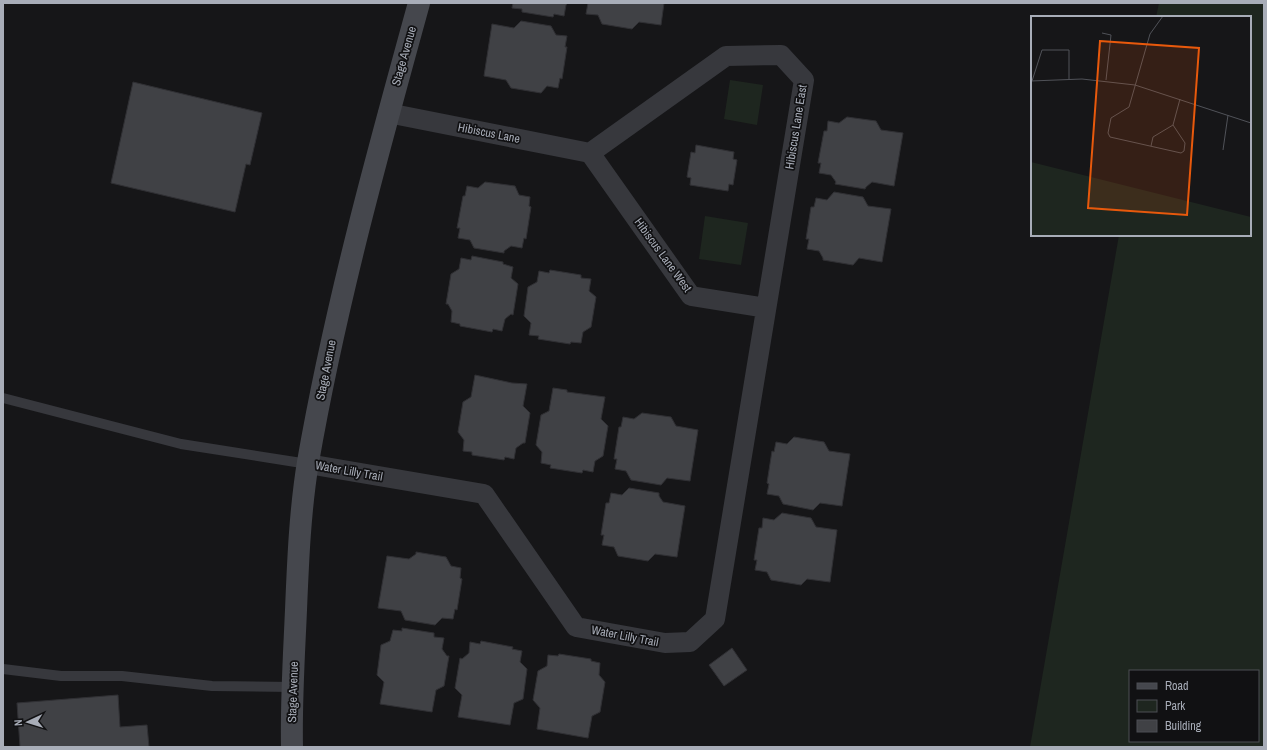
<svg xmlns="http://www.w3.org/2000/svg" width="1267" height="750" font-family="'Archivo Narrow',sans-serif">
  <rect width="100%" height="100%" fill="#161618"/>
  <path fill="#1e261f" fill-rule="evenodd" d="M1159 3H1264V747H1030L1119 235H1250V17H1156ZM1130 671H1258V741H1130Z
    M730 80 763 85 757 125 724 119Z
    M705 216 748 223 741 265 699 259Z"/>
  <path fill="#404145" stroke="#303034" d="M513 3H568L566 5 564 16 554 14 553 17 522 12V9L512 8Z
    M585 3H664L661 25 639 22 632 29 602 24 598 15 586 14 588 3Z
    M521 21 551 26 556 35 567 36 565 47H567L562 79 560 78 558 88 547 86 541 93 511 88 506 80 484 76 492 24 514 28Z
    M133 82 262 113 250 165 246 164 235 212 111 183Z
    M847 117 876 121 881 130 903 133 894 186 872 182 866 187 865 189 835 184 836 182 831 175 819 173 821 163H818L824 131H827L828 121 839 123Z
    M696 145 734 152 733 159 737 160 733 185 729 184 728 191 690 185 691 178 687 177 691 152 695 153Z
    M485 182 515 186 519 195 530 197 529 206 531 207 526 239 524 238 522 248 511 246 504 251V253L474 248 470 240 458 238 460 228H457L463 196H465L467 186 478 188Z
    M834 192 863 197 868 206 891 209 882 262 859 258 853 265 823 260V258L819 251 807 249 809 239H806L811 207H814L816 198 827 200Z
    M472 256 503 262V264L513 267 511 278 518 284 513 315 511 314 505 319 502 331 493 329 492 332 460 326V324L451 322 452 311 448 304H446L451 274 459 269 461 258 471 260Z
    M550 270 581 275V278L591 279 589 291 596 297 591 327 583 332 581 343 571 342 570 344 538 339 539 336 529 335 531 323 524 316 528 287 537 282 539 271 549 273Z
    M475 375 512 383 527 384 523 406 530 413 525 443H523L516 448 514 459 505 457 504 460 472 455V452L463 451 464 440 458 432 463 402 471 397Z
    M553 388 567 390V392L605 397 601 419 608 426 603 456 595 461 593 472 583 470 582 473 550 468 551 465 541 463 542 452 536 445 541 415 549 411Z
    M642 413 671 417 676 426 698 430 690 481 667 478 661 485 631 480 626 471 615 469 617 459H614L619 427H621L623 417 634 419Z
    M794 437 824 442 829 451 850 454 842 506 820 503 813 510 783 504 779 496 767 494 769 484 767 483 772 451 774 452 776 442 787 444Z
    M629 488 659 493V496L663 502 685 506 677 557 655 554 648 561 618 556 614 547 602 545 604 535H601L606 503H609L611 493 622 495Z
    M782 513 811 518 816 527 837 530 830 582 807 579 801 585 771 580 767 572 755 570 757 560H754L759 528H762L763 518 774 520Z
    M416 552 446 557 451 566 461 568 460 578 462 579 457 610 455 609 453 619 442 618 435 625 405 620 401 611 378 608 387 556 409 559 416 554Z
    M402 628 434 633V637L444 638 442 649 447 656H449L444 686 436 690 432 712 380 704 384 682 377 675 381 645 390 641 393 630 402 631Z
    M481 641 513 647 512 649 522 651 520 662 527 669 523 699 514 703 510 725 458 717 462 695 455 688 460 658 462 659 469 653 470 642 480 644Z
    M732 648 747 670 724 686 709 665Z
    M559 654 591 659V661L600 663 599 675 605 682 600 712 592 716 588 738 537 729 540 708 533 700 538 671 547 666 548 655 558 656Z
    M118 695 120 727 147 725 149 747H20L17 703Z"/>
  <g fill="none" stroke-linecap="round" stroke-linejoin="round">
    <path stroke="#37383d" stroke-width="10" d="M3 398 181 444 308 464
      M3 669 61 676H122L212 686 293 687"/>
    <path stroke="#37383d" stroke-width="20" d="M388 113 590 153
      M590 153 691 296 766 308
      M308 464 484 494 576 627 665 643 690 642 715 619 804 80 781 55 726 56 590 153"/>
    <path stroke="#45474d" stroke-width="22" d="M292 747C291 701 294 656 296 610 298 561 300 511 308 462 335 307 377 155 419 3"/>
  </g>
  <g text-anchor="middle" stroke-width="3.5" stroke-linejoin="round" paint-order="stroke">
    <g font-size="12" fill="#a8adb8" stroke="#111113">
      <text transform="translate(404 56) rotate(-74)" y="4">Stage Avenue</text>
      <text transform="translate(796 127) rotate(-81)" y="4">Hibiscus Lane East</text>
      <text transform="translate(489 133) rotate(11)" y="4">Hibiscus Lane</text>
      <text transform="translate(663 255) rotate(54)" y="4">Hibiscus Lane West</text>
      <text transform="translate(326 370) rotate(-79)" y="4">Stage Avenue</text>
      <text transform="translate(349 471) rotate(10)" y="4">Water Lilly Trail</text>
      <text transform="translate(625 636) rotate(11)" y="4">Water Lilly Trail</text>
      <text transform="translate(293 692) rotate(-88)" y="4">Stage Avenue</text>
    </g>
  </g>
  <g transform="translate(1031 16)">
    <rect width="220" height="220" fill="#161618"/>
    <path d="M0 146 220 201V220H0Z" fill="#1e261f"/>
    <path fill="none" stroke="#505258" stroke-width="1" d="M132 0 119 18 98 91 80 102 77 117 79 121 150 137 153 135 154 127 142 109M71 17 80 19 75 64M0 65 51 63 104 69 220 107M1 65 11 34H38V64M142 109 149 83M120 130 122 121 142 109M192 134 197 99"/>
    <path fill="#e8590c" fill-opacity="0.15" stroke="#e8590c" stroke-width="2" d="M69 25 168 32 156 199 57 192Z"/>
    <rect width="220" height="220" fill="none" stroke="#a8adb8" stroke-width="2"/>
  </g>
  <rect width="1267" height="750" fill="none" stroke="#a8adb8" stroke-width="8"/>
  <rect x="1129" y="670" width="130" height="72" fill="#111113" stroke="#4d4f55"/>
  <rect x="1137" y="683" width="20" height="6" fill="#45474d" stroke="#4d4f55"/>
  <text x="1165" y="690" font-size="12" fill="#a8adb8">Road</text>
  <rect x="1137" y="700" width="20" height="12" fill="#1e261f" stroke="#4d4f55"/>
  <text x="1165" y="710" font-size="12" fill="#a8adb8">Park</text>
  <rect x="1137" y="720" width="20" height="12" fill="#404145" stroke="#4d4f55"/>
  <text x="1165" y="730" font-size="12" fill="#a8adb8">Building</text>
  <g transform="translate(28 722) rotate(266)" stroke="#111113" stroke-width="3" paint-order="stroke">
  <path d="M0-3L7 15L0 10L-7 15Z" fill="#a8adb8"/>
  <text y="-6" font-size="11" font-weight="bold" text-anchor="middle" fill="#a8adb8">N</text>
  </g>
</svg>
